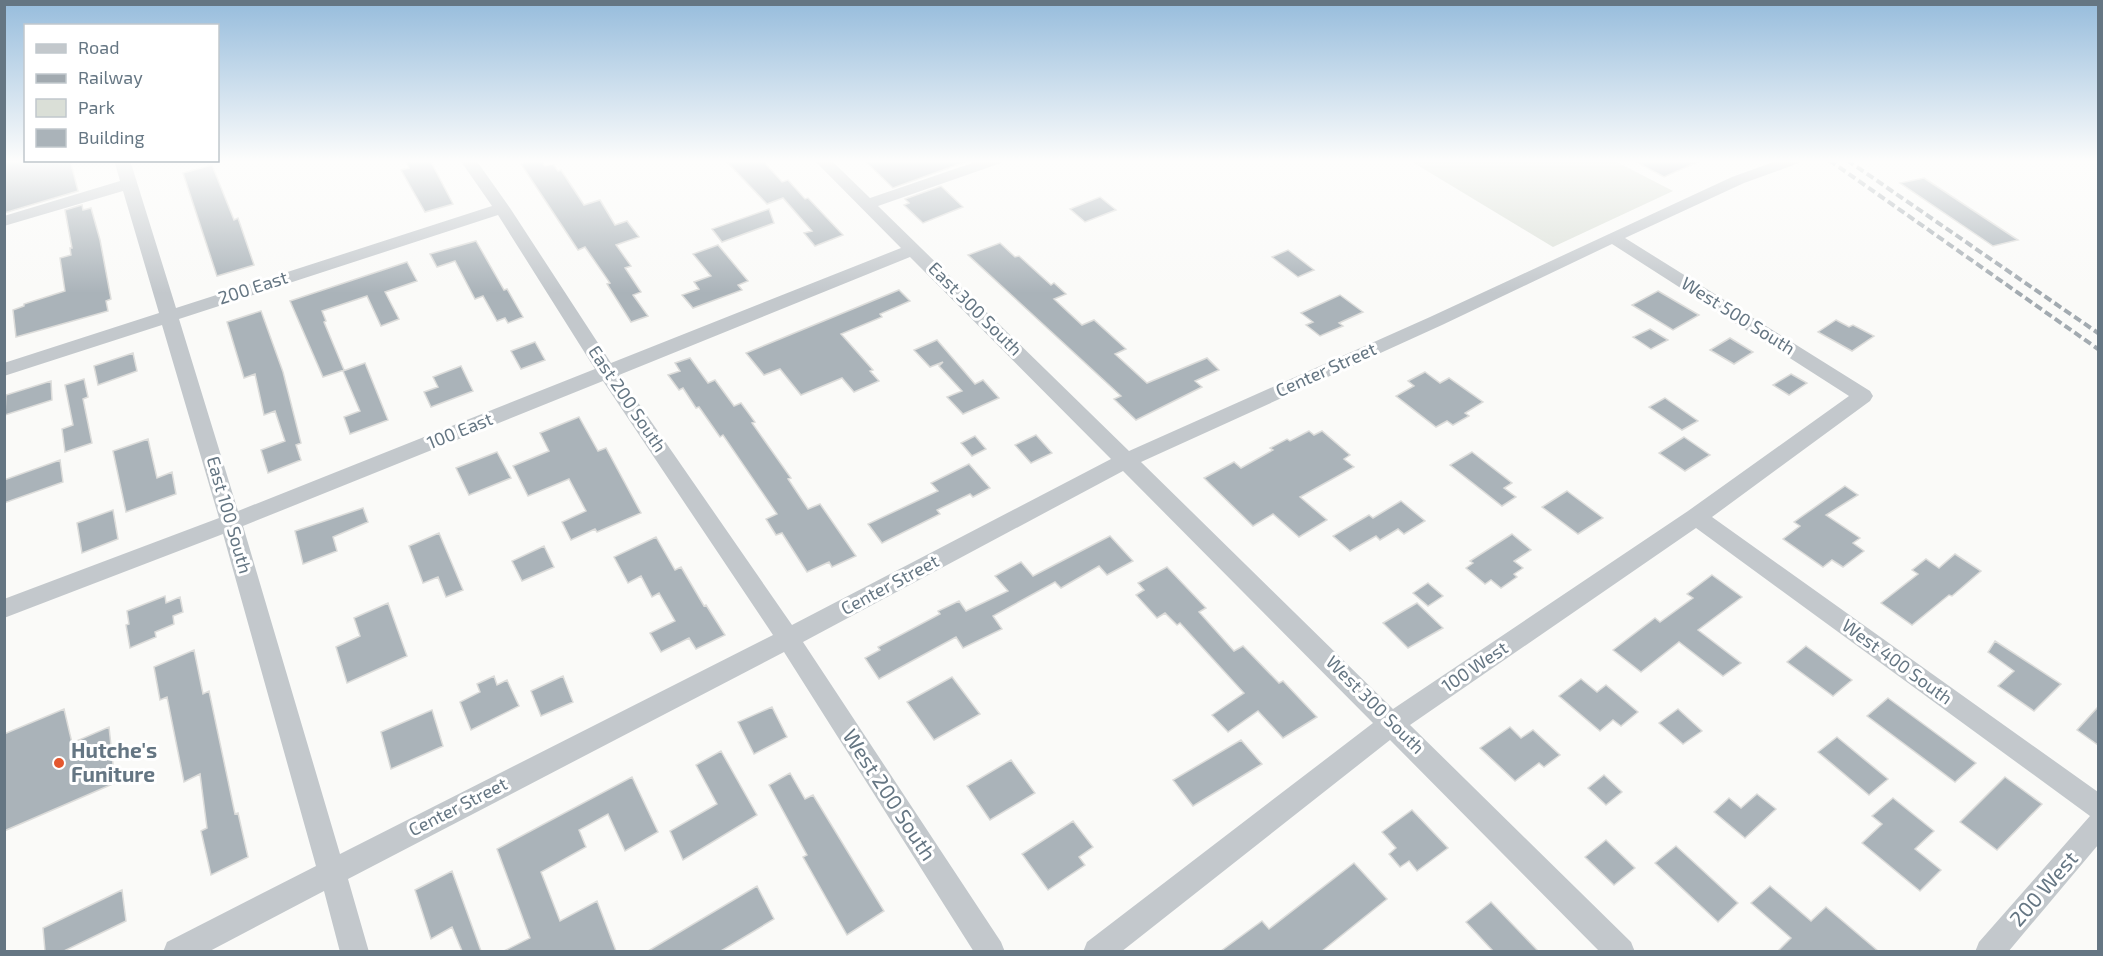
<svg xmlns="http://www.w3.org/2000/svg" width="2103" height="956" font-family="'Exo 2',sans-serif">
  <rect width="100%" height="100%" fill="#fafaf8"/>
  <path fill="#dadfd7" d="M1409 160H1613L1673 191 1553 247Z"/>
  <path fill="#aab3b9" stroke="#dcdcda" stroke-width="1.5" d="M4 160H70L78 191 4 213Z
    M405 160H430L453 204 425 212 401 170 409 168Z
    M535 160H541L545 166 553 164 558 171 561 170 584 205 600 200 615 225 627 221 639 237 616 245 631 266 625 268 641 292 633 295 648 316 631 322 607 284 610 283 585 247 578 250 521 164Z
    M725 160H762L782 182 788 180 805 199 808 198 843 235 815 246 804 233 812 231 783 198 767 204Z
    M864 160H965V162L893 188Z
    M1633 160H1702L1664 177Z
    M212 165 234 220 238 218 254 265 217 276 183 173Z
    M1924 178 2018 240 1993 246 1900 183Z
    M941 186 963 207 923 223 904 205 909 203 905 199Z
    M1100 197 1116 210 1085 222 1070 209Z
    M82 205 83 210 91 208 100 240 111 299 106 301 108 311 16 337 13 310 24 306V304L65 291 60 258 71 255 70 248H72L65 210Z
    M769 209 774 223 722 242 712 229Z
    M476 241 504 290 507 289 523 317 508 323 505 318 497 321 483 296 475 299 455 261 437 267 430 254Z
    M1000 243 1015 257 1019 256 1051 285 1054 283 1066 294 1054 299 1082 325 1094 320 1126 349 1115 354 1147 383 1207 358 1219 370 1195 381 1202 387 1136 420 1114 399 1121 396 968 255Z
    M718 245 748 281 738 285 742 290 693 308 682 295 699 289 694 282 711 276 693 254Z
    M1288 250 1314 270 1298 277 1272 257Z
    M407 262 417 281 385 292 399 319 381 326 367 296 322 311 326 321 324 322 344 370 323 377 290 301Z
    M899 290 910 301 880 314 882 317 841 334 873 370 870 371 879 381 854 392 842 378 801 395 780 369 764 375 746 353Z
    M1658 291 1699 315 1673 330 1632 305Z
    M1340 295 1363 312 1339 323 1343 326 1320 336 1306 325 1313 322 1301 313Z
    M261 311 283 372 301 443 296 445 301 460 268 473 261 450 285 441 275 411 264 415 255 374 244 378 227 322Z
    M1836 320 1849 327 1853 325 1874 336 1852 351 1818 332Z
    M1650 329 1668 340 1651 349 1633 337Z
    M1730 338 1753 352 1734 364 1710 350Z
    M937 340 975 384 983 380 999 398 963 414 947 397 962 391 939 366 943 362 930 367 914 350Z
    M535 342 545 360 521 369 511 351Z
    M133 353 137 371 98 385 94 366Z
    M690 358 708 383 715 380 734 406 741 403 755 422 752 423 791 478 788 479 808 509 820 504 856 556 832 567 829 562 807 572 782 533 776 535 766 519 777 514 723 435 720 437 699 407 696 408 683 388 679 390 668 375 680 371 675 363Z
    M365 363 388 420 350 434 344 417 360 411 343 371Z
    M461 366 473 391 431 407 424 392 438 387 433 377Z
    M1425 372 1440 383 1449 378 1483 402 1465 413 1469 416 1453 425 1447 421 1436 427 1396 396 1414 386 1408 381Z
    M1791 374 1807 383 1789 395 1773 385Z
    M84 379 88 397 83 399 92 443 65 452 62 429 73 425 65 385Z
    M51 381 52 400 5 415 6 395Z
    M1665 398 1698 421 1682 430 1649 407Z
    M579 417 598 451 606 448 641 513 597 532 595 529 571 540 562 522 586 511 569 479 528 496 513 466 549 451 540 433Z
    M1309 431 1314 435 1322 431 1350 455 1344 459 1354 467 1300 497 1327 520 1299 537 1273 514 1253 526 1204 478 1234 462 1241 468 1273 450 1270 448 1287 439 1290 441Z
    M1036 435 1052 453 1031 463 1015 445Z
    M975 436 986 449 972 456 961 443Z
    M1684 437 1710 455 1685 471 1659 453Z
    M148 439 157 478 172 472 176 494 126 512 113 451Z
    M497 452 511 478 469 495 456 468Z
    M1472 452 1512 483 1504 488 1516 497 1502 506 1450 465Z
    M60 460 63 482 4 503V480Z
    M969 464 990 488 973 497 970 494 937 510 940 514 882 543 868 524 938 491 931 483Z
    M1845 486 1858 495 1826 515 1860 538 1853 543 1864 551 1843 567 1832 560 1823 567 1783 539 1800 526 1794 522Z
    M1567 491 1603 518 1578 534 1542 507Z
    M1401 501 1425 521 1404 534 1398 529 1380 540 1376 536 1350 551 1333 536 1369 515 1373 518Z
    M363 508 368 522 333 537 337 551 303 564 295 531Z
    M113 510 118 539 82 553 77 523Z
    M439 533 463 590 446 597 438 577 423 583 409 546Z
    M1512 534 1531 550 1514 561 1523 568 1514 574 1517 577 1501 588 1491 580 1485 584 1466 568 1473 563 1470 561Z
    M1110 536 1133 561 1107 575 1099 566 1061 588 1055 582 993 616 1002 629 963 648 956 637 879 679 865 658 880 650 878 647 940 614 938 611 959 601 966 611 1008 591 995 576 1021 562 1033 576Z
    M656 537 675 570 681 567 704 606 706 605 725 635 696 649 689 638 661 652 650 633 675 621 659 593 652 597 641 576 628 583 614 557Z
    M544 546 554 567 522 581 512 561Z
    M1955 554 1981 571 1952 596 1949 595 1912 625 1881 603 1918 574 1912 570 1926 559 1939 568Z
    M1167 567 1206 608 1199 612 1234 651 1243 646 1279 683 1283 681 1317 717 1283 738 1258 711 1228 732 1212 715 1244 693 1180 623 1177 625 1165 613 1157 618 1136 595 1144 590 1138 583Z
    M1712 575 1742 597 1698 630 1741 663 1723 676 1679 642 1641 672 1613 650 1655 618 1660 622 1693 598 1687 594Z
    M1428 583 1443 596 1428 606 1413 593Z
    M165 596 166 603 180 597 183 612 173 616 174 624 155 632 156 637 130 648 126 625 129 624 127 611Z
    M388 603 407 656 347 683 336 647 360 636 354 618Z
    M1417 603 1443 628 1408 648 1383 623Z
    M1995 641 2061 684 2034 711 1998 686 2014 671 1988 652Z
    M1806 646 1852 680 1833 696 1787 662Z
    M194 650 203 694 209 691 235 814 238 813 248 857 211 875 201 831 207 828 200 774 184 782 167 697 160 700 154 667Z
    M494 676 497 685 507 680 519 706 471 730 460 702 480 692 477 684Z
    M563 676 573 702 541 716 531 691Z
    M952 677 980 714 934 740 907 702Z
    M1581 679 1597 692 1606 685 1638 712 1621 726 1613 720 1600 731 1559 696Z
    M1888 698 1976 763 1955 782 1867 716Z
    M772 707 787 737 754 754 738 722Z
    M2098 707V745L2077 730Z
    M64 709 72 743 109 727 115 783 4 831V734Z
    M1678 709 1702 731 1683 744 1659 723Z
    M432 710 443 746 391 769 381 732Z
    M1510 727 1521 738 1533 730 1560 755 1544 767 1539 763 1515 781 1480 748Z
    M1837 737 1888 779 1869 795 1818 752Z
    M1241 740 1262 764 1193 806 1173 780Z
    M721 751 757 815 683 860 670 831 717 804 696 765Z
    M1011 760 1035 793 990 820 967 786Z
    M790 773 805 799 813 795 884 911 847 935 803 857 807 855 769 785Z
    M1604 775 1622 792 1606 805 1588 788Z
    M632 777 658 832 625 851 608 814 579 830 586 847 541 872 560 921 597 901 616 951H504L530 938 497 849Z
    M2005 777 2042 804 1997 850 1960 822Z
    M1757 794 1776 809 1745 838 1714 812 1729 798 1741 808Z
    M1893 798 1934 831 1915 849 1941 870 1920 891 1862 843 1882 824 1872 816Z
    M1412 810 1448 848 1417 871 1409 861 1400 867 1389 854 1396 848 1382 832Z
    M1073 821 1093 847 1079 857 1085 865 1048 890 1022 854Z
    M1606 840 1635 868 1614 885 1585 857Z
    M1676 846 1738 903 1718 922 1655 863Z
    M1354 863 1387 899 1322 951H1221L1262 921 1269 929Z
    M452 871 481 951H462L452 927 431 939 415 890Z
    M757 886 774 919 721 951H648Z
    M1770 886 1811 921 1826 907 1878 951H1778L1791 938 1751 903Z
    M122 890 126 921 64 951H45L43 928Z
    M1491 902 1538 951H1493L1466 922Z"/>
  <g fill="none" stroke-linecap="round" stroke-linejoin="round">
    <path fill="#c3c8cc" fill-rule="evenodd" d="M114 160H130L176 308 492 206 460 160H476L510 208 611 363 901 248 814 160H831L870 198 981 160H1003L1001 163 878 206 1129 451 1430 317 1732 177 1779 160H1801L1799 163 1744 183 1625 238 1870 391 1873 396 1870 401 1712 517 2098 792V845L2008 952H1975L1979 942 2090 816 1696 528 1410 725 1631 942 1635 952H1600L1390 740 1121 952H1083L1087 942 1373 723 1123 471 803 642 1001 942 1005 952H974L784 652 348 879 369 952H340L324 891 208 952H163L167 942 316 866 223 534 4 618V599L219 518 162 325 4 376V363L159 313 123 191 4 226V216L120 181ZM498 215 595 369 238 511 179 319ZM1612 244 1849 396 1688 511 1393 709 1141 462 1442 325ZM910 257 1111 459 792 625 619 375ZM603 381 773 635 340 854 243 526Z"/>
    <path stroke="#a2aab0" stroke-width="4" stroke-dasharray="8 4" stroke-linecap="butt" d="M1829 160 2098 349
      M1847 160 2098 333"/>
  </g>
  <linearGradient id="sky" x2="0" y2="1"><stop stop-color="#96bcdc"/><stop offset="0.55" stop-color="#fdfdfc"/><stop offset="1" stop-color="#fdfdfc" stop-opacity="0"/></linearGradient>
  <rect width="2103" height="293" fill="url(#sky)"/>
  <circle fill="#e4572e" stroke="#fff" stroke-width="2" cx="59" cy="763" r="6"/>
  <g text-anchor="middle" stroke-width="6" stroke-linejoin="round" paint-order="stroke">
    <g font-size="18" fill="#657683" stroke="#fff">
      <text transform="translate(253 288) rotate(-18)" y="6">200 East</text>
      <text transform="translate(975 309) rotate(45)" y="6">East 300 South</text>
      <text transform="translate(1738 316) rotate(32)" y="6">West 500 South</text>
      <text transform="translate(1326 370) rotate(-24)" y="6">Center Street</text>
      <text transform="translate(627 399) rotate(56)" y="6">East 200 South</text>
      <text transform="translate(460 431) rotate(-22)" y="6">100 East</text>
      <text transform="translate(229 515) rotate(74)" y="6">East 100 South</text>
      <text transform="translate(890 585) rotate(-28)" y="6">Center Street</text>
      <text transform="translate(1897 662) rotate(36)" y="6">West 400 South</text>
      <text transform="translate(1475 667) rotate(-34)" y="6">100 West</text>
      <text transform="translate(1375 705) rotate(45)" y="6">West 300 South</text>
      <text transform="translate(458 807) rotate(-27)" y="6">Center Street</text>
    </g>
    <g font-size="21" font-weight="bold" fill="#657683" stroke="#fff" text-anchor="start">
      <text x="71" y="758">Hutche's<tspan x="71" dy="24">Funiture</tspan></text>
    </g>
    <g font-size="21" fill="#657683" stroke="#fff">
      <text transform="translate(889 795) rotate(57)" y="7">West 200 South</text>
      <text transform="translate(2044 889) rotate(-49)" y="7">200 West</text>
    </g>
  </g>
  <rect width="2103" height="956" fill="none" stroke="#657683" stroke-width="12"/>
  <rect x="24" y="24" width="195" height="138" fill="#ffffff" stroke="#c1c8cd" stroke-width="1.5"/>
  <rect x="36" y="44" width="30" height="9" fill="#c3c8cc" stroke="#c1c8cd" stroke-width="1.5"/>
  <text x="78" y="54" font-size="18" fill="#657683">Road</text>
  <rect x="36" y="74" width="30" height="9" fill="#a2aab0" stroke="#c1c8cd" stroke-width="1.5"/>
  <text x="78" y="84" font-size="18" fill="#657683">Railway</text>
  <rect x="36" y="99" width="30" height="18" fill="#dadfd7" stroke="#c1c8cd" stroke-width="1.5"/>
  <text x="78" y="114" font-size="18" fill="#657683">Park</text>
  <rect x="36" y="129" width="30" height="18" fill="#aab3b9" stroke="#c1c8cd" stroke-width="1.5"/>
  <text x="78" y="144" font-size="18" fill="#657683">Building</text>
</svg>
